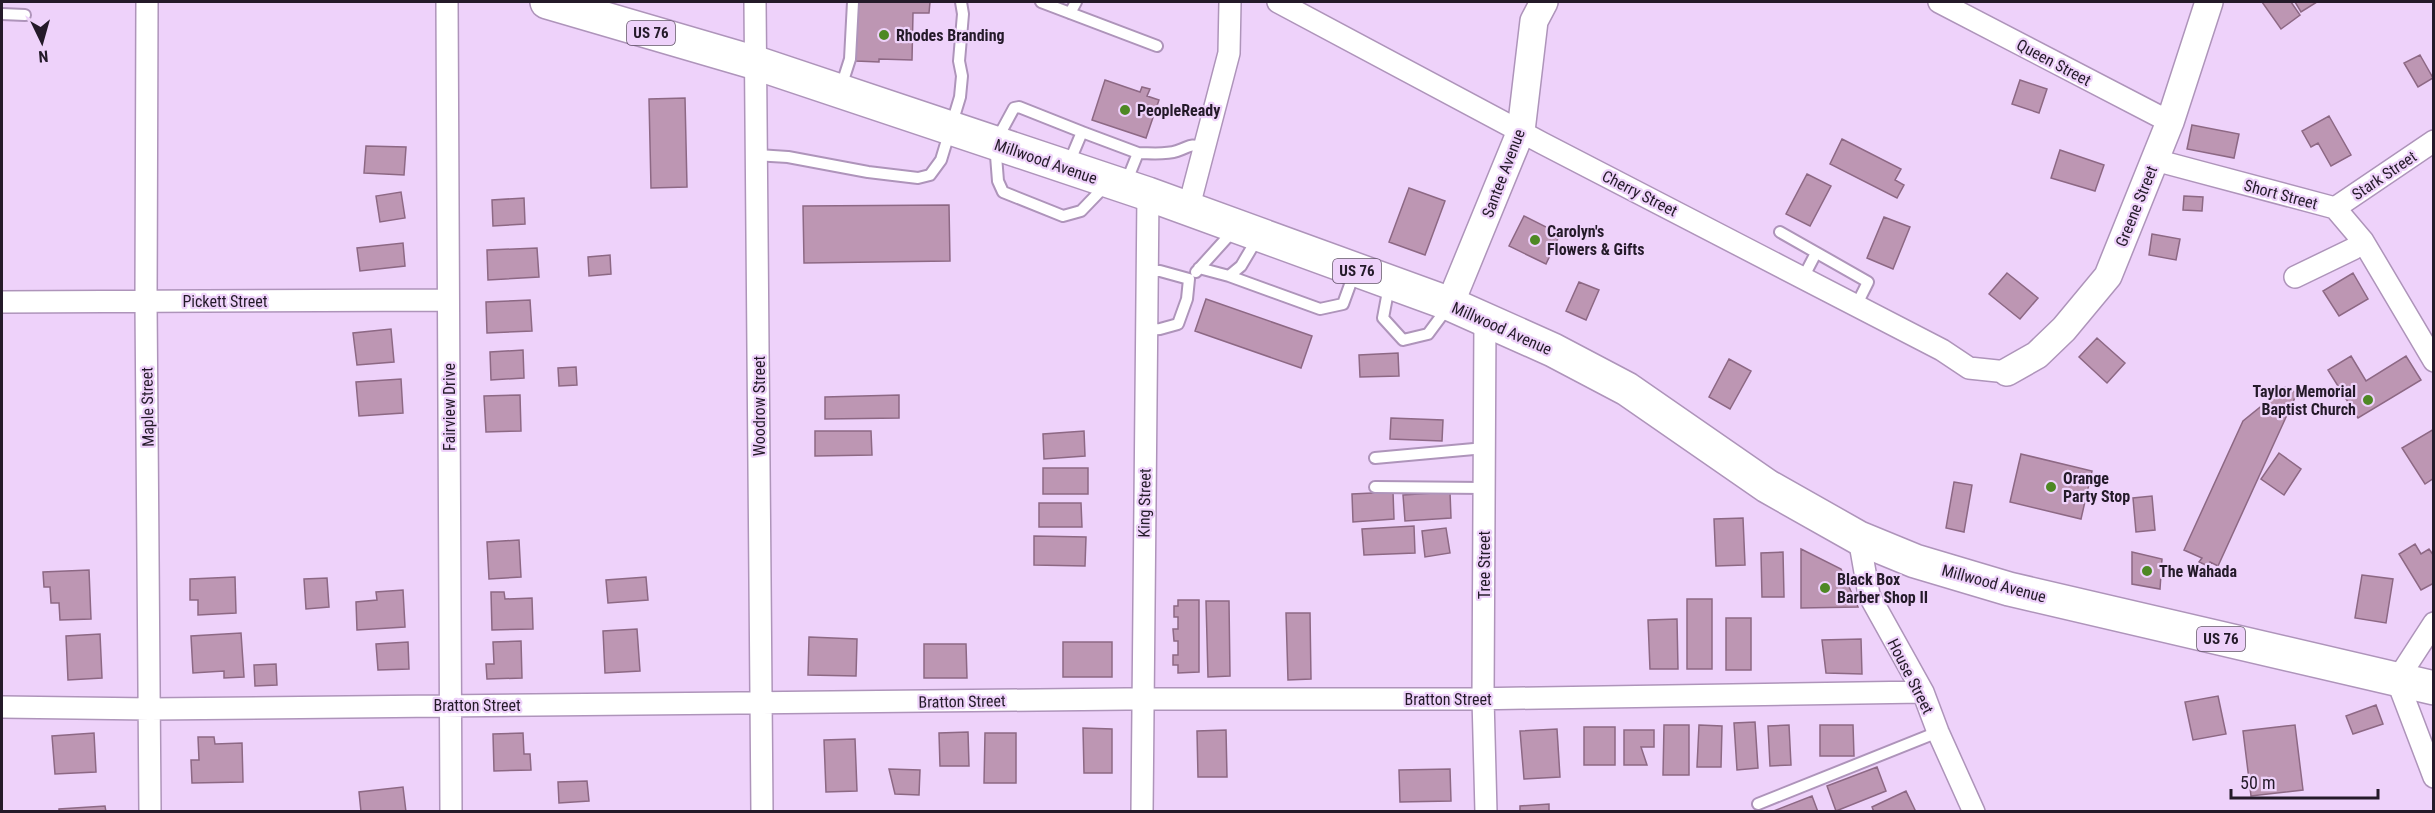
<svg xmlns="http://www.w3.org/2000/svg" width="2435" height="813" font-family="'Roboto Condensed',sans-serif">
  <rect width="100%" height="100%" fill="#eed2fa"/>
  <path fill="#bd96b3" stroke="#8d6884" stroke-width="1.5" d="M857 2H930L929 13H913L912 60 879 59V62L856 61Z
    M2262 2H2291L2300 15 2281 29Z
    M2295 2H2317L2301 12Z
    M2420 55 2433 78 2418 87 2404 63Z
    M1105 80 1140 92 1142 87 1150 89 1147 96 1159 100 1146 138 1092 120Z
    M2020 80 2047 89 2039 113 2012 104Z
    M685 98 687 187 651 188 649 99Z
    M2329 116 2351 155 2331 166 2318 143 2311 147 2302 131Z
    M2192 125 2239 134 2234 158 2187 149Z
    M1842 139 1901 169 1895 180 1904 185 1897 198 1830 164Z
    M366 146 406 147 404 175 364 173Z
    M2060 150 2104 165 2095 191 2051 178Z
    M1807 174 1831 186 1810 226 1786 214Z
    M1409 188 1445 201 1425 255 1389 242Z
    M401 192 405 218 380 222 376 196Z
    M2184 196 2203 197 2202 211 2183 210Z
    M524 198 525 224 493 226 492 200Z
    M949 205 950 261 804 263 803 206Z
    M1524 216 1560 234 1546 264 1509 246Z
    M1884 217 1910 227 1893 269 1867 258Z
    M2152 234 2180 239 2176 260 2149 255Z
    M403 243 405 266 360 271 357 248Z
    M537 248 539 277 488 280 487 250Z
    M610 255 611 274 589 276 588 257Z
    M2007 273 2038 298 2020 319 1989 294Z
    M2353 273 2368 299 2339 316 2323 291Z
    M1579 282 1599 290 1586 320 1566 311Z
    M1206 299 1312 336 1301 368 1195 331Z
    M530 300 532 331 487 333 486 302Z
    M391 329 394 362 357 365 353 333Z
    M2097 338 2125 363 2107 383 2079 357Z
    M523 350 524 378 491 380 490 352Z
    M1398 353 1399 376 1360 377 1359 355Z
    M2351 356 2366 381 2406 356 2421 380 2358 418 2328 370Z
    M1729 359 1751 371 1730 409 1709 397Z
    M576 367 577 385 559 386 558 368Z
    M401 379 403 413 359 416 356 382Z
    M2285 387 2297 393 2218 566 2210 562 2208 566 2199 562 2202 558 2184 550 2243 421Z
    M520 395 521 431 486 432 484 396Z
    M899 395V418L825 419V397Z
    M1391 418 1443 420 1442 441 1390 439Z
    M2434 429V478L2425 484 2402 448Z
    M815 431H871L872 455 815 456Z
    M1084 431 1085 456 1044 459 1043 434Z
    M2279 453 2301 469 2284 495 2261 479Z
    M2021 454 2092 471 2081 519 2010 502Z
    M1043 468H1088V494H1043Z
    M1954 482 1972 485 1964 532 1946 528Z
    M1393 492 1394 519 1353 522 1352 494Z
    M1450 492 1451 518 1405 521 1403 495Z
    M2152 496 2155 530 2136 532 2133 498Z
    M1039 503H1081L1082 527H1039Z
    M1743 518 1745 565 1716 566 1714 519Z
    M1414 526 1415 553 1364 555 1362 529Z
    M1446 528 1450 553 1425 557 1422 531Z
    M1034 536 1086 537 1085 566 1034 565Z
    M519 540 521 577 489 579 487 542Z
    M2415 544 2421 554 2429 549 2434 556V583L2421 590 2399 554Z
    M1801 549 1841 569 1858 607 1801 608Z
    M1783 552 1784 597H1762L1761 553Z
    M2132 552 2162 559 2160 589 2132 584Z
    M89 570 91 619 60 620 59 603H51L50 587H44L43 572Z
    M2362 575 2393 579 2386 623 2355 618Z
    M235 577 236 613 198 615V600H190V579Z
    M646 577 648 600 608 603 606 580Z
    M327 578 329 607 306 609 304 579Z
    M403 590 405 627 357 630 356 602 377 600 376 592Z
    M491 592H504L505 599 532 598 533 629 492 630Z
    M1687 599H1712V669H1687Z
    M1178 600H1199V672L1178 673V665H1173V655H1178V641H1174L1173 629H1178V617H1174V606H1178Z
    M1206 601H1229L1230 676 1208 677Z
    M1286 613H1310L1311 679 1288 680Z
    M1726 618H1751V670H1726Z
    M1677 619 1678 669H1650L1648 620Z
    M637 629 640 671 605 673 603 631Z
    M241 633 244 677 224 678V671L193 673 191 636Z
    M100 634 102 678 68 680 66 636Z
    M809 637 857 639 856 676 808 675Z
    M1861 639 1862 674 1826 673 1822 640Z
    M521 641 522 678 487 679 486 664H494L493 642Z
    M408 642 409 669 378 670 376 644Z
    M1063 642H1112V677H1063Z
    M924 644H966L967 678H924Z
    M276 664 277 685 255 686 254 665Z
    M2218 696 2226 734 2193 740 2185 702Z
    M2376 705 2383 724 2353 734 2346 716Z
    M1755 722 1758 768 1737 770 1734 723Z
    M1664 725H1689V775H1663Z
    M1699 725 1722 726 1721 767H1697Z
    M1789 725 1791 765 1770 766 1768 726Z
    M1820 725H1853L1854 756H1820Z
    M2295 725 2303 790 2251 796 2243 731Z
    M1584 727H1615V765H1584Z
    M1083 728 1112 729V773H1084Z
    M1557 729 1560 777 1524 779 1520 731Z
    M1226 730 1227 777H1198L1197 731Z
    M1624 730H1654V747H1641L1647 765H1624Z
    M968 732 969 766H940L939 733Z
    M94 733 96 772 55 774 52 736Z
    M523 733 524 754H530L531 770 494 771 493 734Z
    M985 733H1016V783H984Z
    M198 737H214L215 744 242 743 243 782 192 783 191 760H199Z
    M855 739 857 791 826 792 824 740Z
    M1877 767 1886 791 1836 811 1827 786Z
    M889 769 920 770 919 795 895 794Z
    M1450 769 1451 801 1400 802 1399 770Z
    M587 781 589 801 559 803 558 782Z
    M403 787 406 812H361L359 792Z
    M1906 791 1916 812H1874L1872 807Z
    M1812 796 1818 812H1771Z
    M1549 804V812H1520V806Z
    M105 806 106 812H59V809Z"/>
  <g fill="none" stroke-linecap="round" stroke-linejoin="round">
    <g stroke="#ae94ba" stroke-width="14">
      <path id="service" d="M1041 2 1157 46
        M1070 13 1076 2
        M2 14 25 15
        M841 87 850 59 853 2
        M1082 132 1138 153 1126 183
        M1138 153C1150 153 1165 155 1177 151 1192 146 1187 144 1204 147
        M756 155 788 157 868 172 918 178 930 175 941 160 960 97 962 76 959 61 963 14 961 2
        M1069 163 1082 132 1019 107 1014 108 995 143 998 181 1003 192 1063 216 1081 211 1107 184
        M1780 232 1868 282 1856 306
        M1199 268 1229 276 1241 266 1257 239
        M1196 272 1234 230
        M1229 276 1320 309 1343 304 1355 271
        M1803 278 1816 253
        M1389 286 1383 318 1403 340 1428 334 1448 307
        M1146 330 1160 329 1178 324 1187 299 1189 279 1160 271H1147
        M1375 458 1485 448
        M1375 487 1484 488
        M1758 804 1938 732"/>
    </g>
    <g stroke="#ae94ba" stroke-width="24">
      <path id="minor" d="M147 2 146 302 150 812
        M447 2 451 812
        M755 2 762 812
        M1278 2 1542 143 1942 350 1969 368 2007 372
        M1939 2 2170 122
        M2155 160 2335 208 2363 241 2434 361
        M2335 208 2434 141
        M1188 210 1229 53 1230 2
        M2295 277 2353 249 2363 241
        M2 302 448 300
        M1485 319 1483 698 1486 812
        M1859 538 1869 595 1923 692 1938 732 1974 812
        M2397 680 2434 777
        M2397 680 2434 623
        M2 707 150 709 1126 699H1469L1923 692
        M1142 812 1148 194"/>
    </g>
    <g stroke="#ae94ba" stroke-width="30">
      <path id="tertiary" d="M1450 304 1521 131 1534 21 1544 2
        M2007 372 2037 355 2064 329 2108 276 2170 122 2209 2"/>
    </g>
    <g stroke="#ae94ba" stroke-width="36">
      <path id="primary" d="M547 2 756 63 1148 194 1450 304 1553 350 1627 389 1767 486 1859 538 1915 561 2009 589 2434 688"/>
    </g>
    <use href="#service" stroke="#fff" stroke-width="10"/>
    <use href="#minor" stroke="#fff" stroke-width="21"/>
    <use href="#tertiary" stroke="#fff" stroke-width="27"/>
    <use href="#primary" stroke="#fff" stroke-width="33"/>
  </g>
  <g fill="#4e8824" stroke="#eed2fa" stroke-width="2">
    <circle cx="884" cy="35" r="6"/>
    <circle cx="1125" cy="110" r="6"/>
    <circle cx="1535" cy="240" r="6"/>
    <circle cx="2368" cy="400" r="6"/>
    <circle cx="2051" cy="487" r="6"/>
    <circle cx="2147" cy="571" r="6"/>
    <circle cx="1825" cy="588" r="6"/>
  </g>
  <g text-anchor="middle" stroke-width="4.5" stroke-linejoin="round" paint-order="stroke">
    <g fill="#eed2fa" stroke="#615168" stroke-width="1.5">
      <rect x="627" y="21" width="48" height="24" rx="4.5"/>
      <rect x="1333" y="259" width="48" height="24" rx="4.5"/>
      <rect x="2197" y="627" width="48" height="24" rx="4.5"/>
    </g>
    <g font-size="15" font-weight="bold" fill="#241a29">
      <text x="651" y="38">US 76</text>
      <text x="1357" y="276">US 76</text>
      <text x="2221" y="644">US 76</text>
    </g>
    <g font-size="16" font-weight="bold" fill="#241a29" stroke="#eed2fa" text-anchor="start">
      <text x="896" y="41">Rhodes Branding</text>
      <text x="1137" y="116">PeopleReady</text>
      <text x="1547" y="237">Carolyn's<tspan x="1547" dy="18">Flowers &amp; Gifts</tspan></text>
      <text x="2356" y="397" text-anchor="end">Taylor Memorial<tspan x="2356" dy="18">Baptist Church</tspan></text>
      <text x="2063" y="484">Orange<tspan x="2063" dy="18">Party Stop</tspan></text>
      <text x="2159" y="577">The Wahada</text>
      <text x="1837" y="585">Black Box<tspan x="1837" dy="18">Barber Shop II</tspan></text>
    </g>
    <g font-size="16" fill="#241a29" stroke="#eed2fa">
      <text transform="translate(2054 62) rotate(28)" y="6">Queen Street</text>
      <text transform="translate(1046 161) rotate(19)" y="6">Millwood Avenue</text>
      <text transform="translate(1503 173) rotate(-69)" y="6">Santee Avenue</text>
      <text transform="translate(2384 175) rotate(-34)" y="6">Stark Street</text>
      <text transform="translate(1640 193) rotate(27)" y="6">Cherry Street</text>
      <text transform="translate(2281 194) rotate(15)" y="6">Short Street</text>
      <text transform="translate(2136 206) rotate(-68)" y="6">Greene Street</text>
      <text x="225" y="307">Pickett Street</text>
      <text transform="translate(1502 328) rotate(24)" y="6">Millwood Avenue</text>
      <text transform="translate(759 406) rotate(-90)" y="6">Woodrow Street</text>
      <text transform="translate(147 407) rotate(-91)" y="6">Maple Street</text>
      <text transform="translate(449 407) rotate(-90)" y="6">Fairview Drive</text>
      <text transform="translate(1144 503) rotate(-89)" y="6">King Street</text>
      <text transform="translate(1484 565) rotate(-90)" y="6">Tree Street</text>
      <text transform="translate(1994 583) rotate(15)" y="6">Millwood Avenue</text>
      <text transform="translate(1911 676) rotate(63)" y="6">House Street</text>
      <text x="1448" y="705">Bratton Street</text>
      <text transform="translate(962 701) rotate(-1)" y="6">Bratton Street</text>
      <text x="477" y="711">Bratton Street</text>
    </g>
  </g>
  <rect width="2435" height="813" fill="none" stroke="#241a29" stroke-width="6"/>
  <g transform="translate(42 42) rotate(175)" stroke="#eed2fa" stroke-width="4.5" paint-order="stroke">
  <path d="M0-4.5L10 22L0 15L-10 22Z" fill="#241a29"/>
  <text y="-9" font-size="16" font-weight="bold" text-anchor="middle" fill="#241a29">N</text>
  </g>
  <path d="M2231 789v9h147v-9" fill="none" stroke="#241a29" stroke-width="3"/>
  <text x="2240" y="789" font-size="18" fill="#241a29" stroke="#eed2fa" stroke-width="4.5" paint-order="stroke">50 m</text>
</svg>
